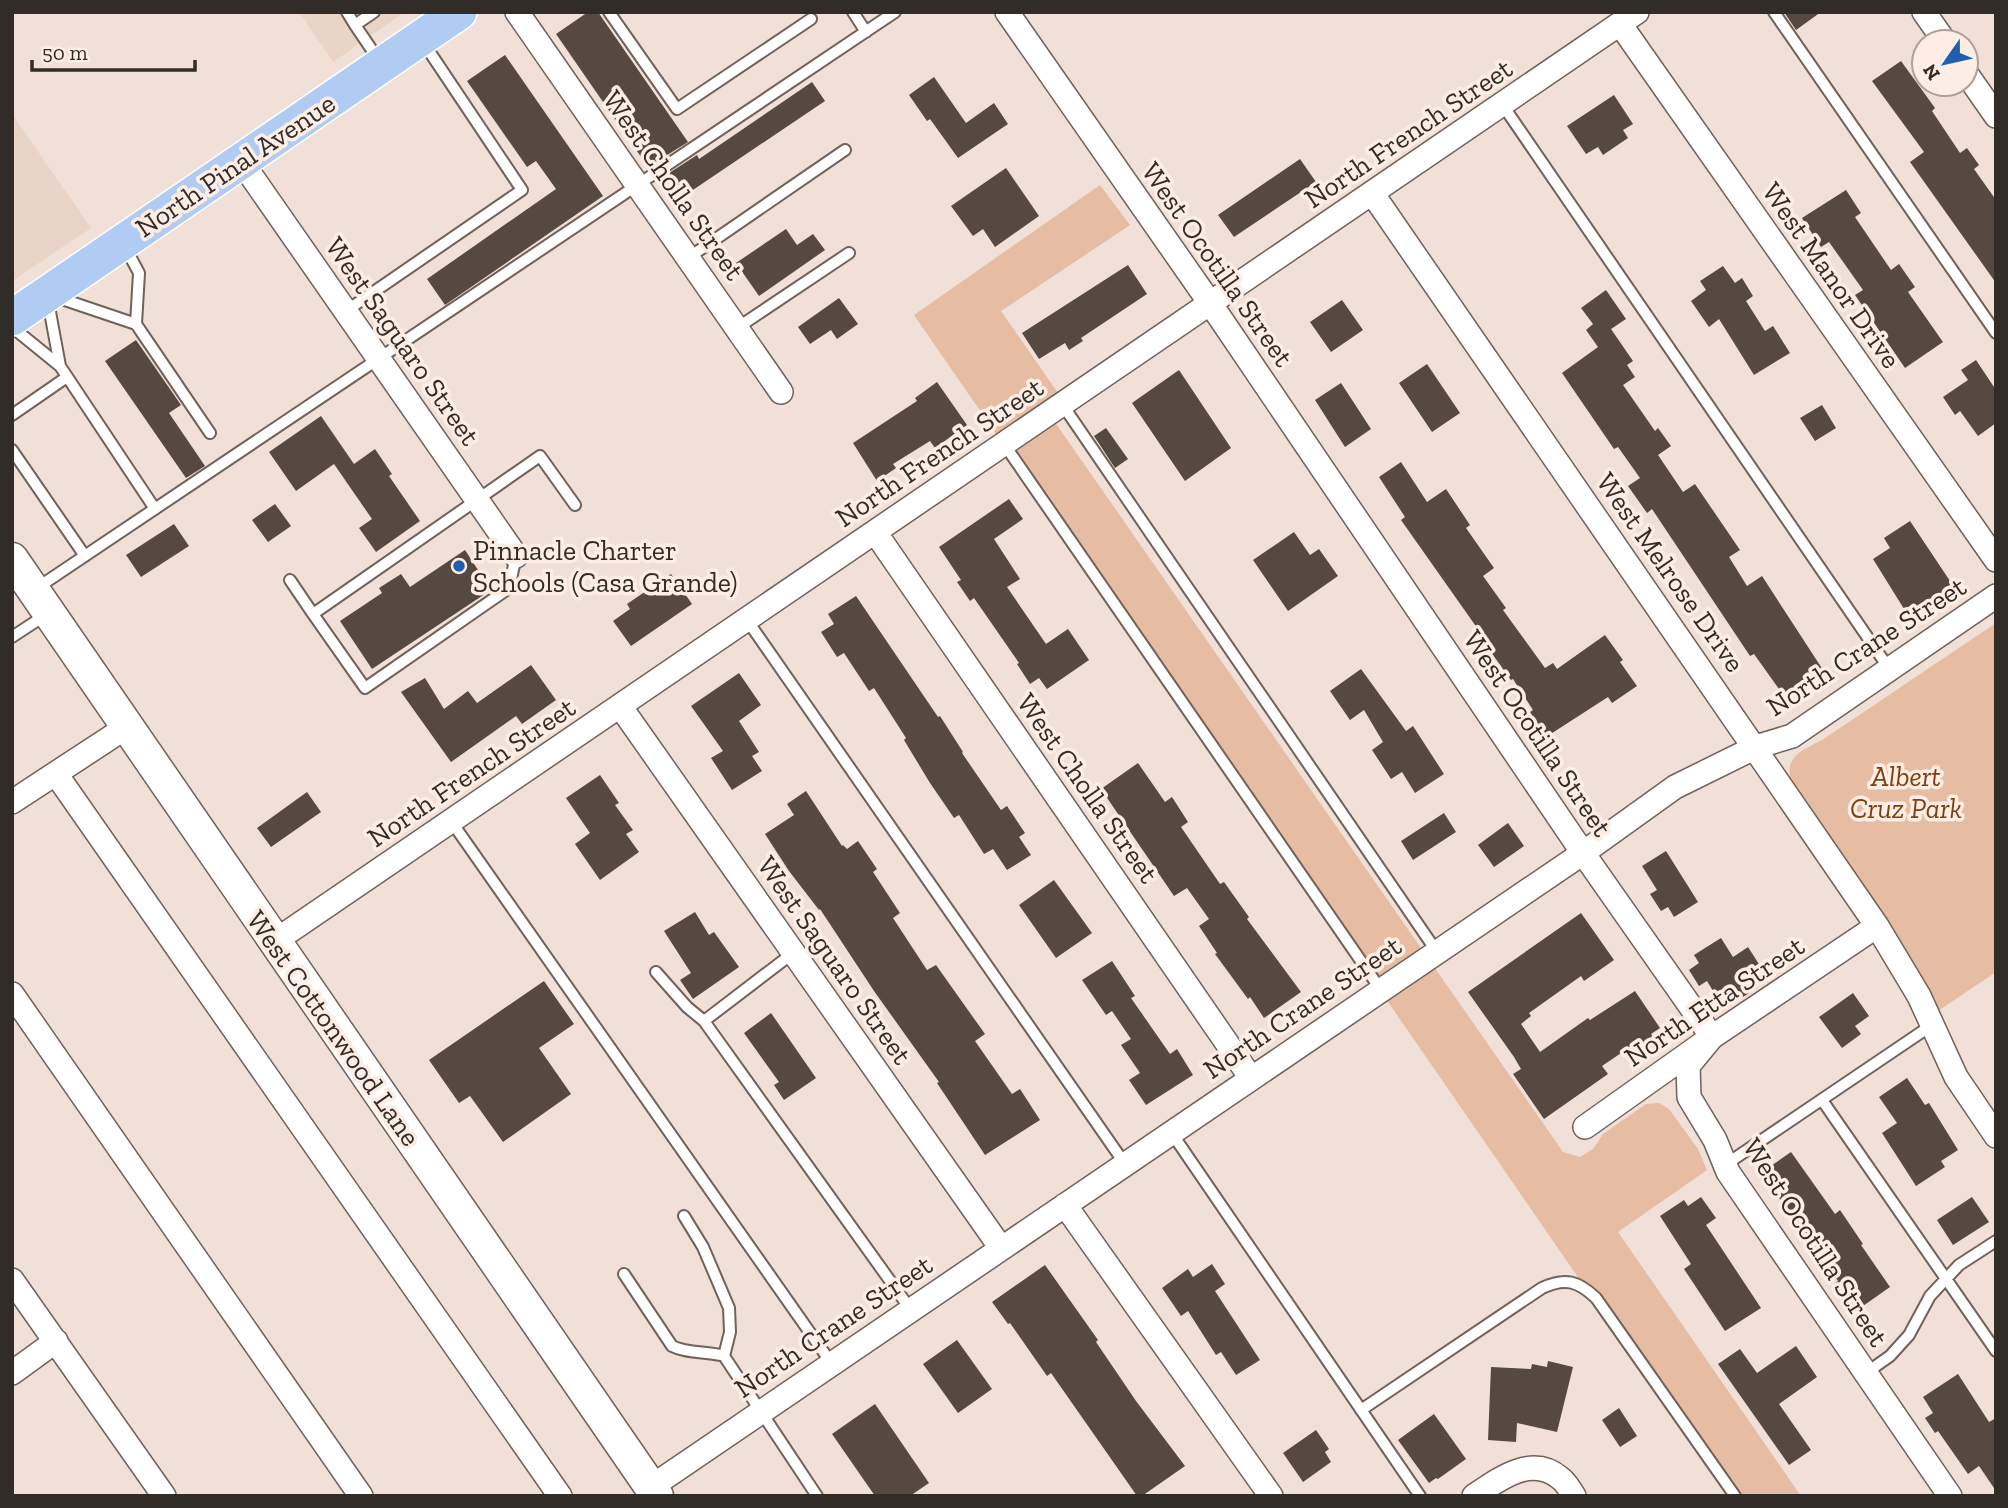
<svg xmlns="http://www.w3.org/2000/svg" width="2008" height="1508" font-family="'Zilla Slab',serif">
  <rect width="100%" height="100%" fill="#f0e0d7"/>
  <path fill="#ead4c7" d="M299 12H405L333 62Z
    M12 114 91 228 12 281Z"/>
  <path fill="#e6bca3" d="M1100 185 1130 225 1001 311 1058 393 1043 405 1563 1152 1580 1157 1593 1149 1603 1134 1646 1104 1659 1103 1669 1109 1698 1149 1707 1170 1618 1232 1801 1496H1729L914 315Z
    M1996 623V972L1932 1015 1791 781C1784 756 1803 750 1822 740Z"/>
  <path fill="#564942" d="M588 12H598L688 142 648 167 556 34Z
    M1784 12H1821L1796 30Z
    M505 55 603 196 445 305 427 279 556 189 536 161 527 167 467 81Z
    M1901 61 1935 108 1932 111 1960 153 1967 148 1979 165 1974 169 1996 200V283L1910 162 1924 152 1872 81Z
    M934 77 966 123 994 103 1008 124 958 158 930 119 927 121 909 95Z
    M812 82 825 101 681 198 666 175 697 155 699 159Z
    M1614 95 1633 124 1623 130 1628 138 1603 155 1598 147 1586 154 1567 126Z
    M1300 159 1316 182 1234 237 1218 215Z
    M1006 168 1039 216 995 247 983 229 973 236 951 206Z
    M1846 190 1861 213 1855 217 1891 270 1899 264 1915 287 1908 292 1943 342 1905 368 1855 295 1863 290 1829 242 1821 247 1802 218Z
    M786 229 797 245 813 234 825 250 759 296 736 263Z
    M1128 265 1147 294 1081 338 1083 341 1069 350 1065 343 1039 359 1022 333Z
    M1723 266 1735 283 1742 278 1753 296 1746 301 1765 331 1773 326 1790 353 1754 375 1719 319 1709 327 1691 301 1706 290 1700 281Z
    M1606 290 1626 319 1611 329 1633 361 1627 365 1635 377 1623 385 1655 431 1658 428 1671 446 1658 455 1683 492 1695 484 1740 550 1729 557 1747 586 1762 576 1825 673 1786 699 1754 654 1750 656 1652 509 1647 513 1628 486 1640 478 1618 447 1614 449 1562 373 1598 347 1586 330 1593 324 1581 308Z
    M839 298 858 324 837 339 831 330 810 344 798 327Z
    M1342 300 1363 330 1331 352 1310 322Z
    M136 340 181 405 169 413 205 466 186 478 105 361Z
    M1976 360 1996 390V423L1978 436 1960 411 1955 415 1943 397 1968 380 1961 370Z
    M1427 364 1460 413 1432 432 1399 383Z
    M1179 370 1231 448 1185 481 1132 403Z
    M937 382 967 425 935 448 930 441 893 464 896 468 877 481 853 443 917 401 915 398Z
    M1341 383 1371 429 1345 447 1315 400Z
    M1822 405 1836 428 1815 441 1800 418Z
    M321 416 354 464 375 449 392 474 389 476 420 521 376 552 359 528 372 519 334 464 296 491 269 452Z
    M1106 428 1128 459 1115 468 1094 436Z
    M1401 462 1427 502 1446 489 1470 525 1466 528 1494 568 1483 576 1506 608 1503 610 1545 668 1553 663 1557 669 1605 635 1623 660 1620 662 1637 686 1612 703 1608 697 1546 737 1530 712 1533 710 1513 679 1511 680 1485 644 1487 642 1401 520 1405 517 1379 477Z
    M1009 499 1023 519 994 539 1020 579 1007 587 1046 644 1068 629 1089 660 1047 689 1039 678 1030 684 1017 664 1019 663 974 598 970 601 957 582 961 580 939 547Z
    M275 504 291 526 268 542 252 520Z
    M1910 521 1960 596 1914 625 1873 559 1890 548 1884 538Z
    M174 524 189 546 141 577 126 555Z
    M1294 532 1310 555 1319 549 1338 576 1288 611 1253 560Z
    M465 550 491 590 372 669 340 621 382 593 379 588 401 574 410 587Z
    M671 574 692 604 631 646 613 621 630 609 627 604Z
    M856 596 938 717 940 716 963 752 962 753 1001 810 1007 806 1025 833 1019 837 1031 855 1007 870 993 849 984 854 959 815 954 818 930 783 904 740 906 738 874 688 869 691 844 653 837 657 821 632 834 624 828 614Z
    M531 665 556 700 522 724 516 716 451 762 401 692 425 678 444 709 468 691 477 703Z
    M1361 669 1406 731 1413 726 1444 774 1415 793 1402 772 1391 779 1372 750 1383 742 1364 710 1350 720 1330 691Z
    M739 673 761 705 739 721 759 752 752 756 762 771 732 790 711 758 723 751 691 706Z
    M1138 763 1165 802 1172 797 1188 822 1181 827 1220 884 1224 882 1249 917 1247 919 1301 992 1264 1018 1250 997 1248 999 1215 954 1217 953 1199 926 1209 919 1187 888 1174 896 1101 789Z
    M600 775 619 803 615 805 633 830 626 834 639 852 600 880 575 844 590 833 566 798Z
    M806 791 842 846 843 845 847 849 858 841 877 869 873 872 900 913 893 918 927 970 936 965 985 1034 975 1041 1012 1094 1020 1089 1040 1120 985 1155 937 1083 939 1082 874 991 820 909 819 910 789 871 765 834 794 815 787 804Z
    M307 792 321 812 271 847 257 828Z
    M1444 813 1456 832 1413 860 1401 841Z
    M1508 823 1524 846 1494 867 1478 845Z
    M1666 851 1698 902 1674 917 1668 907 1661 911 1650 894 1657 890 1642 866Z
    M1054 880 1092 933 1056 958 1019 905Z
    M695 912 709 935 714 932 739 967 693 999 680 980 691 973 664 931Z
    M1581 913 1614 960 1584 981 1581 976 1529 1013 1531 1016 1521 1024 1540 1052 1588 1018 1590 1020 1635 991 1660 1028 1651 1034 1656 1041 1635 1055 1630 1047 1602 1066 1608 1074 1544 1119 1513 1074 1521 1069 1514 1057 1468 992Z
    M1721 938 1733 957 1748 947 1764 972 1752 979 1757 988 1724 1009 1707 981 1699 986 1689 970 1699 963 1694 955Z
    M1112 961 1135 996 1131 998 1170 1054 1177 1049 1193 1075 1146 1105 1129 1080 1140 1073 1121 1045 1131 1039 1112 1011 1106 1015 1082 980Z
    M544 981 574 1024 539 1048 571 1094 503 1142 470 1096 459 1103 429 1060Z
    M1853 993 1869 1016 1855 1026 1861 1034 1842 1048 1819 1017Z
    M771 1013 816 1078 784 1100 774 1085 779 1082 744 1033Z
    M1907 1078 1925 1105 1929 1103 1958 1150 1941 1161 1945 1167 1916 1186 1882 1133 1897 1123 1879 1097Z
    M1791 1152 1835 1214 1840 1210 1863 1244 1861 1245 1890 1287 1853 1313 1833 1285 1838 1281 1792 1212 1790 1213 1777 1195 1784 1191 1768 1168Z
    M1701 1197 1716 1218 1706 1225 1761 1308 1725 1331 1684 1269 1691 1264 1660 1216 1684 1200 1688 1206Z
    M1972 1197 1989 1222 1953 1245 1937 1220Z
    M1212 1264 1225 1284 1215 1291 1260 1360 1236 1375 1221 1352 1216 1355 1188 1311 1181 1316 1162 1288 1188 1269 1193 1277Z
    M1045 1265 1098 1340 1096 1342 1136 1401 1185 1466 1142 1496H1137L1051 1373 1047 1376 1010 1323 1008 1324 992 1302Z
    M957 1340 992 1389 958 1413 923 1364Z
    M1796 1346 1817 1377 1779 1404 1811 1450 1789 1465 1718 1364 1740 1349 1757 1373Z
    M1548 1361 1573 1367 1557 1432 1517 1423 1516 1442 1488 1440 1491 1367 1531 1369 1532 1364 1547 1367Z
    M1958 1374 1989 1422 1996 1418V1491L1979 1466 1968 1474 1938 1431 1935 1433 1925 1418 1933 1413 1923 1397Z
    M875 1404 929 1483 910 1496H875L832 1434Z
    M1619 1408 1637 1436 1620 1447 1602 1420Z
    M1434 1414 1466 1459 1438 1479 1436 1478 1429 1483 1398 1440Z
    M1316 1430 1329 1449 1325 1452 1331 1462 1303 1482 1283 1453Z"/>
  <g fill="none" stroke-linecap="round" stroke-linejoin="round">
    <g stroke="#70625a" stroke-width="14">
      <path id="service" d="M347 12 355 25
        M374 12 355 25 380 62
        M609 12 677 109 811 19
        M853 12 866 32
        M1774 12 1996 333
        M1502 104 1890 670
        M124 245 139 273 136 324 210 433
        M688 258 845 150
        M56 297 136 324
        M346 311 522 190 423 42
        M12 327 60 366 48 301
        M737 328 849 253
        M60 366 155 509
        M1062 404 1437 952
        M12 415 67 377
        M1004 444 1381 990
        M12 450 85 556
        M516 556 509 588 365 688 313 614 540 456 575 505
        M290 580 313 614
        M37 588 895 12
        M747 620 1125 1164
        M12 637 47 614
        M451 821 832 1364
        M656 972 687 1007 704 1021 911 1310
        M704 1021 793 953
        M1822 1100 1996 1351
        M1171 1132 1420 1496
        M1725 1165 1932 1025
        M684 1216 703 1247 729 1308 730 1332 724 1356
        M624 1274 672 1346C688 1354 706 1351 724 1356L817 1496
        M1866 1373 1890 1356 1909 1335 1930 1296 1959 1265 1996 1241
        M1361 1410 1542 1288C1565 1277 1578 1281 1596 1298L1735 1496"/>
    </g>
    <g stroke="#70625a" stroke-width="26">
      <path id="minor" d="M517 12 781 392
        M1007 12 1210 303 1583 853 1712 1037 1688 1066 1689 1097 1715 1140 1728 1172 1950 1496
        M1924 12 1945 42
        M1620 24 1996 560
        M1966 73 1996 116
        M241 161 516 556
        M1372 193 1877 926 1919 996 1956 1077 1996 1136
        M875 532 1251 1078
        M620 706 1001 1248
        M56 774 560 1496
        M12 802 128 726
        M275 941 1637 12
        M12 994 361 1496
        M1585 1127 1712 1037 1877 926
        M1065 1205 1271 1496
        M12 1280 164 1496
        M12 1373 56 1341
        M651 1487 1583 853 1675 787 1756 747 1792 736 1996 596
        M1474 1496C1499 1479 1532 1454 1560 1478 1566 1482 1570 1490 1574 1496"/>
    </g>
    <g stroke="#70625a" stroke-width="35">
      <path id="secondary" d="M12 559 657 1496"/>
    </g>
    <g stroke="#fff" stroke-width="38">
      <path id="primary" d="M12 318 459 12"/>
    </g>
    <use href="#service" stroke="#fff" stroke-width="10"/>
    <use href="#minor" stroke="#fff" stroke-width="23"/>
    <use href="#secondary" stroke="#fff" stroke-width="32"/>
    <use href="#primary" stroke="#b0ccf2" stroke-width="35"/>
  </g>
  <circle fill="#205eaf" stroke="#fdede4" stroke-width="2.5" cx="459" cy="566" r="7"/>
  <g text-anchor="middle" stroke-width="7" stroke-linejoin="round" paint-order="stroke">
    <g font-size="28" fill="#322c28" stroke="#fdede4">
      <text transform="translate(1408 133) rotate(-34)" y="10">North French Street</text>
      <text transform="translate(235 165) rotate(-34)" y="10">North Pinal Avenue</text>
      <text transform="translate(674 185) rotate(55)" y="10">West Cholla Street</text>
      <text transform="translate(1218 264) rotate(55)" y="10">West Ocotilla Street</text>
      <text transform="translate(1832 275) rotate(55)" y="10">West Manor Drive</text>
      <text transform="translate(403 341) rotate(55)" y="10">West Saguaro Street</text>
      <text transform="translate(939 452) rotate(-34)" y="10">North French Street</text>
      <text transform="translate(1671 572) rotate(55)" y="10">West Melrose Drive</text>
      <text transform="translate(1866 646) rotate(-33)" y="10">North Crane Street</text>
      <text transform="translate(1538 733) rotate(56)" y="10">West Ocotilla Street</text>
      <text transform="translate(471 772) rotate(-34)" y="10">North French Street</text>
      <text transform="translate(1088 788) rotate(55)" y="10">West Cholla Street</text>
      <text transform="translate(835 960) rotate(55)" y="10">West Saguaro Street</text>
      <text transform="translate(1714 1001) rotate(-34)" y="10">North Etta Street</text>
      <text transform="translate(1302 1007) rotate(-34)" y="10">North Crane Street</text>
      <text transform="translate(334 1028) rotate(55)" y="10">West Cottonwood Lane</text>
      <text transform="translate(1816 1242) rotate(57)" y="10">West Ocotilla Street</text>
      <text transform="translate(833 1326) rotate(-34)" y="10">North Crane Street</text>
    </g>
    <g font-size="28" fill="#322c28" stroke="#fdede4" text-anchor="start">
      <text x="473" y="560">Pinnacle Charter<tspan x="473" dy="32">Schools (Casa Grande)</tspan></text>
    </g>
    <g font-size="28" font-style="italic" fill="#7d3f0f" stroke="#fdede4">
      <text x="1906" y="786">Albert<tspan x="1906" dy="32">Cruz Park</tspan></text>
    </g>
  </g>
  <rect width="2008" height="1508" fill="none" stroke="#322c28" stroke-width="28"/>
  <g transform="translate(1945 63) rotate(236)"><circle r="33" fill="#fdede4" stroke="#aca099" stroke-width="2"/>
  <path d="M0-5L12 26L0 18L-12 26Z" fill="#205eaf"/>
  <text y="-10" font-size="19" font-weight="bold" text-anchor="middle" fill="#322c28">N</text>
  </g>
  <path d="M32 60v10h163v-10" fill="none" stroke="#322c28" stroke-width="3.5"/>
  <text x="42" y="60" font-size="21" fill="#322c28" stroke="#fdede4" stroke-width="5" paint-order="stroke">50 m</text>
</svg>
